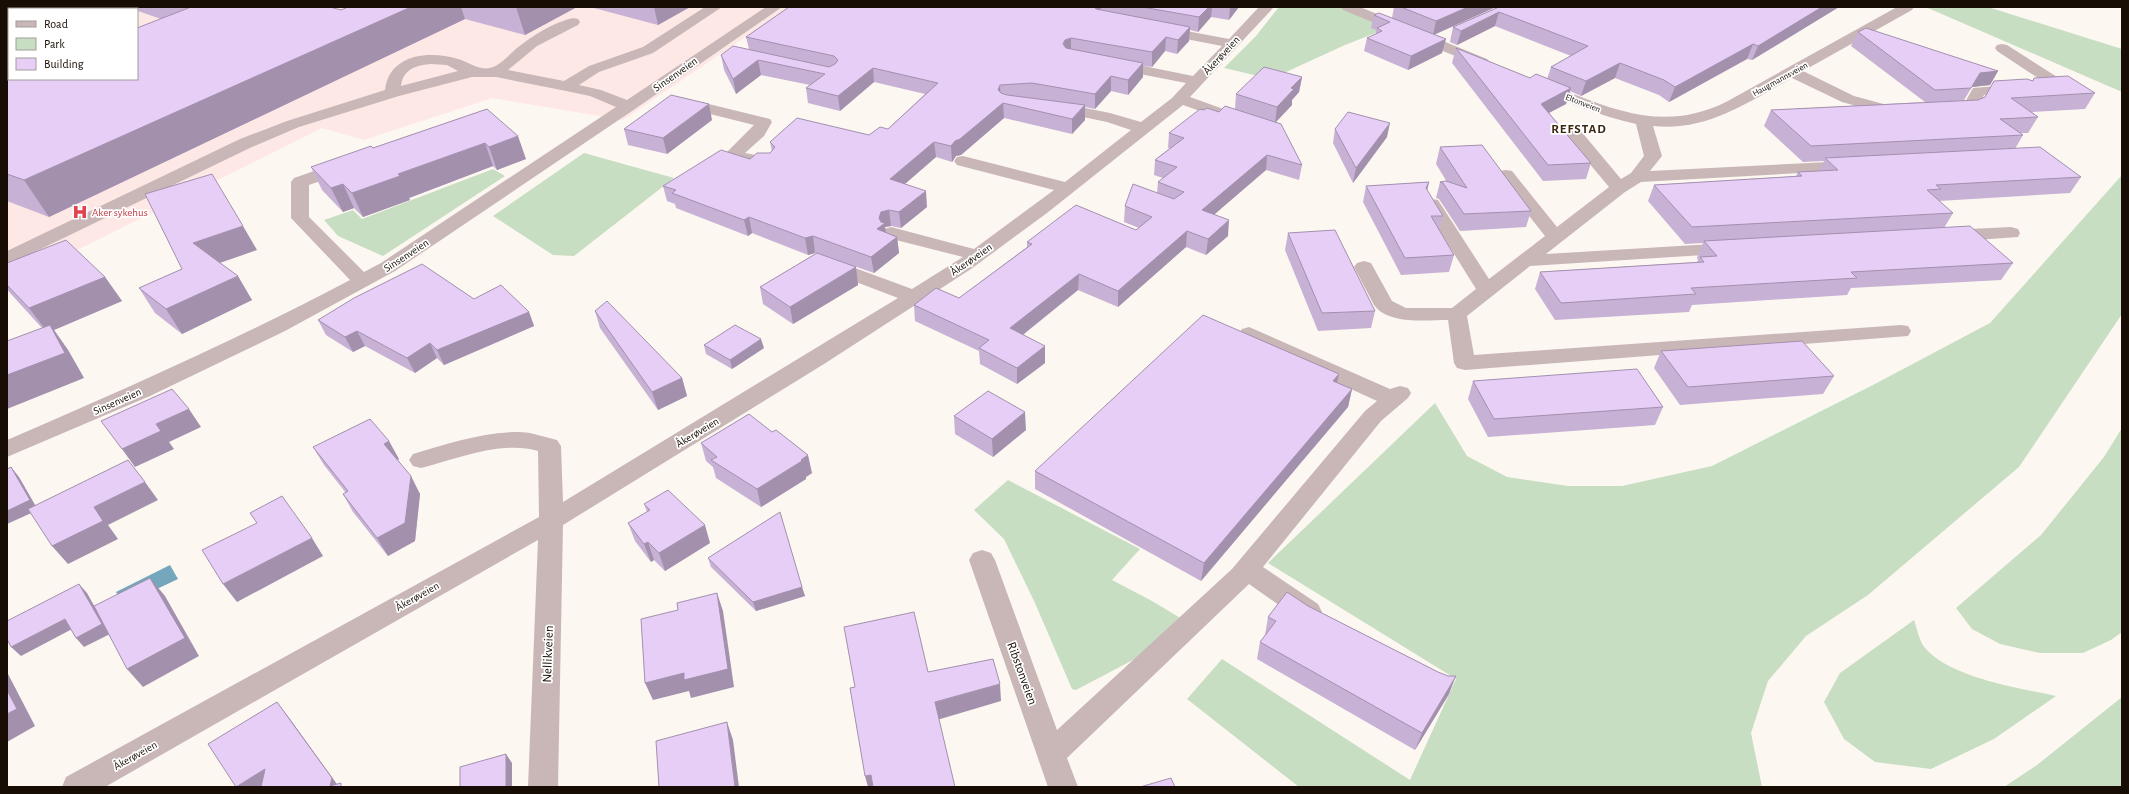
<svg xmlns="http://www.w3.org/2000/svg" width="2129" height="794" font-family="'Alegreya Sans',sans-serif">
  <rect width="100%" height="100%" fill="#fdf7f2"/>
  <path fill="#fee8e6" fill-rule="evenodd" d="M7 7H790L623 120 492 98 364 140 322 128 7 285ZM9 9H137V79H9Z"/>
  <path fill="#c7dec2" d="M1279 7H1342L1391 27 1345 45 1286 72 1281 79H1271L1224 68 1256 36Z
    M1931 7H1988L2122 49V92L1928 8Z
    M584 153 674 178 574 256 553 255 493 216Z
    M493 169 505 176 383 256 338 236 324 220 353 210 362 219Z
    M2122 175V314L2019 467 1868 595 1806 636 1768 681 1751 733 1762 787H1299L1187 699 1222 659 1410 780 1456 679 1268 563 1435 403 1467 456 1507 477 1568 486H1622L1712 466 1873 385 1990 323Z
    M2122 428V632L2111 640 2083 653H2040L2000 644 1972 629 1956 608 2041 535 2104 457Z
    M1008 480 1140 549 1112 580 1152 601 1187 622 1150 651 1076 690 1072 689 1035 603 1004 539 974 510Z
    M1914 620C1917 628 1919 641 1925 648 1951 678 2019 688 2056 696L1994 739 1931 769 1875 762 1844 739 1824 702 1840 673Z
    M2122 697V787H2004L2037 765Z"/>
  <path fill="#74a7bb" d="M170 565 178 579 123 605 116 592Z"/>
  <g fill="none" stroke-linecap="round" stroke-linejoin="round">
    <path fill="#c9b7b8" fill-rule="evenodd" d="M705 7H722L653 53 599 72 579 85 601 90 627 100 766 7H782L635 109 395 271 285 331 150 396 7 457V440C123 390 238 339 350 280L291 218V182L294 178 337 163 343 162 349 163 352 167 349 171 309 185V217L364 272 381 263 616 107 590 96 566 91 496 77H472L399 96 299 127 252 147 14 262 7 264V251L240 139 287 121 385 90C389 54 429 50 458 59 469 62 480 72 493 67 501 64 510 54 517 48 532 36 554 22 573 18L578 19 580 22 578 25 537 46 508 70 564 81 589 66 643 47ZM431 64 447 65 458 71 401 86C403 69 417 65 431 64Z
      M1259 7H1274L1190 97 1240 115 1242 118 1240 121H1228L1183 105 1047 213 971 269 824 364 563 525 558 787H528L538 540 105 787H62L66 777 539 517 538 451C501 440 457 459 421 468L413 466 409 460 413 454C446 444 483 432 518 432 532 432 544 437 557 440L561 446 563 502 898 298 822 269 819 265 822 261 829 259 836 261 912 289 963 257 884 237 882 233 884 229 891 227 974 249 1054 190 957 165 954 161 957 157 963 156 1065 182 1131 130 1107 122 1049 110 1047 107 1049 104 1055 102 1110 113 1141 122 1172 98 1186 83 1109 68 1106 65 1109 62 1114 60 1193 76 1222 46 1155 33 1153 30 1155 27 1160 26 1229 39Z
      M1341 7H1360L1487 59 1490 62 1487 65H1477L1343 10Z
      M1897 7H1914L1912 10 1803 71 1854 96 1902 109 1904 112 1902 115 1896 117 1842 102 1792 78C1748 102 1706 132 1653 126L1662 156 1650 171 1850 161 1856 162 1859 166 1856 170 1641 182 1625 192 1546 254 1729 243 1736 245 1738 249 1736 253 1530 266 1467 316 1474 355 1901 325 1908 326 1911 331 1908 336 1465 370 1457 368 1454 363 1448 320C1427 320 1388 325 1374 305L1354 267 1357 263 1364 261 1371 263 1392 301 1406 308H1452L1476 289 1423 204 1426 200 1432 199 1438 200 1489 279 1545 236 1500 179 1497 175 1500 171 1506 170 1512 171 1557 227 1609 187 1568 138 1566 134 1568 130H1580L1621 179 1631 173 1644 156 1636 124C1601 116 1568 103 1535 89L1533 86 1535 83C1548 80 1564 90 1576 95 1629 116 1673 128 1726 102Z
      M2002 44 2007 45 2065 82 2068 85 2065 88 2060 90 1984 95 1975 112H1944L1942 109 1944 106 1964 104 1973 88 2044 82 1997 51 1995 48 1997 45Z
      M680 97 770 119 772 122 764 136 745 153 765 157 768 161 765 165C753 168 738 163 726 160L723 156 754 125 674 105 672 102 674 99Z
      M2011 227 2018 229 2020 233 2018 237 1949 242 1942 240 1940 236 1942 232 1949 230Z
      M1249 327 1390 389 1400 386 1408 388 1411 393 1408 398 1381 421 1263 567 1318 604 1322 612 1318 620 1309 623 1300 620 1249 584 1067 758 1078 787H1048L969 560 973 553 982 550 991 553 995 560 1057 730 1232 569 1365 411 1377 401 1242 339 1239 334 1242 329Z"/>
  </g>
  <path fill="#c7b1d4" d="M7 7H330L341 10 348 7H577L525 35 465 19 49 217 7 201V76L9 79 161 19 138 11Z
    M590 7H690L658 25Z
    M789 7H1239L1229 20 1211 17 1198 32 1190 30 1189 41 1177 54 1165 51 1152 67 1143 66V77L1128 95 1111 91 1095 109 1085 107V120L1072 134 1004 118 961 155 956 156 952 162 936 157 905 184 927 207 901 228 891 226 885 227 886 233 897 237 899 253 874 273 831 258 856 267 858 285 793 324 763 304 760 287 817 253H815L808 255 752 233 748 236 676 208 675 204 667 201 663 186 770 153 772 151 770 142 869 135 888 129 925 94 874 82 840 111 808 103 806 88 810 85 761 75 736 94 724 70 721 55 749 49 746 37Z
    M1394 7H1496L1434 35 1442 53 1408 70 1364 51 1367 38 1376 34V30L1371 28 1374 15 1392 18Z
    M1499 7H1839L1752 60 1747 59 1669 102 1659 95 1615 78 1581 96 1570 91 1566 104 1549 113 1591 163 1586 179 1543 181 1452 63 1456 48 1530 78 1547 79 1551 67 1571 56 1495 26 1457 45 1450 42 1453 27Z
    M1858 32 1998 71 1990 85 1972 87 1964 100H1978L1985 97 1994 81H2033L2095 93 2085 109 2032 112 2038 117 2028 133H2020L2023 135 2015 149 2081 177 2070 193 1939 201 1953 213 1944 228 2013 263 2001 280 1851 288 1847 295 1692 305 1689 312 1555 320 1535 289 1540 272 1697 262 1698 260 1697 258 1703 243 1685 244 1648 201 1654 185 1796 176 1798 172 1819 171 1824 161 1803 162 1764 126 1771 110 1925 102 1851 46Z
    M1302 77 1299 92 1292 100V105L1276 122 1302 165 1299 180 1266 170 1214 214 1228 236 1206 255 1186 247 1118 307 1078 290 1023 335 1045 363 1017 384 980 364 979 351 915 321 914 305 959 298 1027 247V242L1136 230 1139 228 1124 222 1125 206 1157 193 1158 182 1163 178 1154 175 1155 160 1170 148H1168L1169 133 1204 110 1219 112 1235 109 1236 94Z
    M487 109 526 159 497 170 493 166 409 198 410 200 363 217 354 208 343 212 322 190 311 167 373 148Z
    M712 120 667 154 628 145 624 129Z
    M1335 129 1387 137 1353 183 1333 143Z
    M1440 147 1531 211 1526 227 1460 231 1439 199 1436 198 1440 182H1447L1436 164Z
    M1429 182 1427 191 1443 216 1439 231 1454 255 1449 272 1401 275 1363 202 1366 186Z
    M1288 233 1375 311 1371 328 1318 331 1285 250Z
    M257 250 220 263 252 300 182 334 155 313 139 288 182 269Z
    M7 263 105 277 122 301 54 330 68 350 84 378 42 328 10 293 7 289Z
    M474 299 529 312 534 326 444 365 437 358 415 373 365 346 353 352 326 335 318 320Z
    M595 311 682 378 687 396 658 410 600 328Z
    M704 345 764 348 732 369 706 354Z
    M1661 351 1834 376 1823 394 1680 405 1654 368Z
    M1473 381 1663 407 1655 425 1488 437 1468 399Z
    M1337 382 1352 389 1348 407 1201 581 1035 489V471Z
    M954 416 1026 430 993 457 955 434Z
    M701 443 812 473 806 477V479L761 507 716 478 713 467 706 461Z
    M313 447 399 459 398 460 420 494 415 541 388 556 353 512 343 494 346 493 324 465Z
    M644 504 710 543 665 571 654 560 651 562 635 541 628 523 647 512Z
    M708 558 802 587 805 596 756 611 711 567Z
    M1308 606 1438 672 1449 694 1415 750 1257 659 1260 642 1265 635 1268 617Z"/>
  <path fill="#a290ad" d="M46 7H136L138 11 137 12V9H41Z
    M411 7H461L465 19 49 217 24 180Z
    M516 7H577L525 35Z
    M654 7H690L658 25Z
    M1093 7H1101V14Z
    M1209 7H1212L1211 17 1198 32 1199 17Z
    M1230 7H1239L1229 20Z
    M1468 7H1496L1433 35 1436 21Z
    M1822 7H1839L1752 60 1758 46Z
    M1499 12 1495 26 1457 45 1461 31Z
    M7 21H9V61L7 62Z
    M1190 27 1189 41 1177 54 1178 40Z
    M1166 37 1165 51 1152 67V52Z
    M1071 38V53L1065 54 1063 44 1065 40Z
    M1446 39 1442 53 1408 70 1411 56Z
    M1753 44 1747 59 1669 102 1675 87Z
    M758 60 761 75 736 94 733 79Z
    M1143 63V77L1128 95V80Z
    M1620 63 1615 78 1581 96 1586 81Z
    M873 68 874 82 840 111 838 96Z
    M1998 71 1990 85 1972 87 1980 73Z
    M1111 76V91L1095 109V94Z
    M1302 77 1299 92 1292 100V105L1275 123 1277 107 1291 88Z
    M1000 85 1001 100 998 90Z
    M1571 88 1566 104 1537 119 1541 104Z
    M1003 103 1004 118 961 155 956 156 952 162 951 146 955 141Z
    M709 104 712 120 667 154 663 138Z
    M1085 105V120L1072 134V119Z
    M1390 123 1387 137 1353 183 1356 168Z
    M518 136 526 159 497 170 489 147Z
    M934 142 936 157 892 195 890 179Z
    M485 143 493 166 409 198 410 200 363 217 352 193 398 174Z
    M1267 155 1266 170 1201 226 1202 210Z
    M1429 182 1425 199 1426 188Z
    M343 184 354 208 343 212 331 188Z
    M926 191 927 207 901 228 899 212Z
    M889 210 891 226 885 227 887 239 877 229 879 218 881 212Z
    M749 217 752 233 748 236 744 220Z
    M1229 220 1228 236 1206 255 1208 239Z
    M243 226 257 250 207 267 193 243Z
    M1187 231 1186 247 1118 307V291Z
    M813 236 815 253 808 255 805 238Z
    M897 237 899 253 874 273 871 257Z
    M856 267 858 285 793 324 790 307Z
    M1079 274 1078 290 1011 344 1010 328Z
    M238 276 252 300 182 334 166 309Z
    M105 277 122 301 54 330 68 350 84 378 7 409V375L48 333 29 308Z
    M529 312 534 326 444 365 437 350Z
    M357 331 365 346 353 352 345 337Z
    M761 339 764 348 732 369 730 360Z
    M430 343 437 358 415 373 407 358Z
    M1045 346V363L1017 384V368Z
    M1339 374 1335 392 1333 381Z
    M682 378 687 396 658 410 652 392Z
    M1352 389 1348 407 1201 581 1204 563Z
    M189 409 201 427 169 442 174 449 135 467 122 449 156 424Z
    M1025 412 1026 430 993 457 992 439Z
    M389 441 399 459 394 462 384 444Z
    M808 455 812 473 806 477V479L761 507 757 489Z
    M11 467 19 477 38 510 7 524V511Z
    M411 476 420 494 415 541 388 556 377 538Z
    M145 482 158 500 108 525 118 539 68 564 52 546 94 507Z
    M705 525 710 543 665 571 659 553Z
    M312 538 323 556 237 602 223 584Z
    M648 542 654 560 651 562 644 544Z
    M150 578 165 596 199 656 143 687 127 669Z
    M79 584 87 593 110 634 84 647 76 638Z
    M802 587 805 596 756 611 753 602Z
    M717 593 723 611 734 687 691 698 689 691 653 700 645 683Z
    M65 619 74 628 21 656 11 647Z
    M7 672 35 726 7 742Z
    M1456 676 1449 694 1415 750 1422 733Z
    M1000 684 1001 701 937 720 935 702Z
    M277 702 290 719 339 787H331Z
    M727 722 733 740 739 787H735Z
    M506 754 512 763V787H506Z
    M265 769 278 787H236Z
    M871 775 874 787H868L865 776Z"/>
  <path fill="#e7cef7" stroke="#a290ad" d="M7 7H46L41 9H9V21H7Z
    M191 7H330L341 10 348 7H411L24 180 7 174V76L9 75V79H137V28Z
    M789 7H1094L1096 9 1190 27 1178 40 1166 37 1152 52 1071 38 1065 40 1063 44 1066 48 1143 63 1128 80 1111 76 1095 94 1032 83 1000 85 998 90 1001 93 1007 95 1085 105 1072 119 1003 103 960 139 955 141 951 146 934 142 890 179 926 191 899 212 889 210 881 212 879 218 881 222 885 223 877 229 897 237 871 257 813 236 805 238 749 217 744 220 672 193 676 190 663 186 721 150 750 159 757 153H770L775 147 770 142 797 118 869 135 880 127 888 129 938 83 873 68 838 96 806 88 825 74 758 60 733 79 721 55 733 46 829 67 835 64 838 60 834 56 746 37Z
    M1142 7H1209L1199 17Z
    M1401 7H1468L1436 21Z
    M1499 7H1822L1758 46 1753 44 1675 87 1664 80 1620 63 1586 81 1551 67 1588 46 1499 12 1461 31 1453 27Z
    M1379 13 1446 39 1411 56 1367 38 1382 31 1377 28 1390 22 1374 15Z
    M1866 28 1998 71 1980 73 1971 88 1935 90 1858 32Z
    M1456 48 1530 78 1536 74 1571 88 1541 104 1591 163 1548 165Z
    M1264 67 1302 77 1291 88 1294 89 1277 107 1236 94Z
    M2068 76 2095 93 2011 98 2038 117 2000 119 2023 135 1811 146 1771 110 1978 100 1985 97 1994 81 2027 79 2033 81 2034 78Z
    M671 95 709 104 663 138 624 129Z
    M1225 106 1281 124 1302 165 1267 155 1202 210 1229 220 1208 239 1187 231 1118 291 1079 274 1010 328 1045 346 1017 368 979 348 989 340 914 305 936 288 959 298 1032 244 1027 242 1076 205 1136 230 1152 217 1125 206 1133 184 1174 199 1184 192 1158 182 1177 167 1155 160 1184 138 1169 133 1200 109 1204 110 1207 108 1219 112Z
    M487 109 518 136 489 147 485 143 398 174 400 176 352 193 343 184 331 188 311 167 371 146 373 148Z
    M1348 112 1390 123 1356 168 1335 129Z
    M1482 145 1531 211 1464 214 1443 183 1440 182 1446 181 1467 188 1440 147Z
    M2040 147 2081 177 1936 185 1941 189 1927 190 1953 213 1692 227 1654 185 1802 176 1798 172 1838 170 1825 158Z
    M212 174 243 226 193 243 238 276 166 309 139 288 182 269 145 194Z
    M1429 182 1426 188 1443 216H1431L1454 255 1405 258 1366 186Z
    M1970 226 2013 263 1851 272 1857 278 1691 288 1696 294 1561 303 1540 272 1704 262 1700 257 1717 256 1704 241Z
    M1335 230 1375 311 1322 313 1288 233Z
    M66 240 105 277 29 308 7 285V263Z
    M817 253 856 267 790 307 760 287Z
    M422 264 474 299 501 285 529 312 437 350 430 343 407 358 357 331 345 337 318 320 354 298Z
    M607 301 682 378 652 392 595 311Z
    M1203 315 1339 374 1333 381 1352 389 1204 563 1035 471Z
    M50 325 65 353 7 375V341Z
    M735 325 761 339 730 360 704 345Z
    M1802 341 1834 376 1688 387 1661 351Z
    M1637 369 1663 407 1494 419 1473 381Z
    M172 389 189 409 156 424 161 431 122 449 101 421Z
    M988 391 1025 412 992 439 954 416Z
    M749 414 772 432 776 430 808 455 801 460 802 461 757 489 711 460 717 457 701 443Z
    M370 419 389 441 384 444 411 476 405 523 377 538 343 494 348 491 313 447Z
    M128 460 145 482 94 507 103 521 52 546 28 509Z
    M11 467 30 500 7 511V469Z
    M668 490 705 525 659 553 648 542 644 544 628 523 650 510 644 504Z
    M282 496 312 538 223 584 202 550 257 523 250 513Z
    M780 512 802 587 753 602 708 558Z
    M150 578 185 638 127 669 94 606Z
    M79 584 102 624 76 638 65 619 11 647 7 639V621Z
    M1287 592 1308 606 1438 672 1448 676H1456L1422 733 1260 642 1276 621 1268 617Z
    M717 593 728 669 684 680V673L645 683 641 619 678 610 677 603Z
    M914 612 928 672 993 659 1000 684 935 702 955 787H873L871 775 865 776 850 688 855 687 844 627Z
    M7 690 17 709 7 714Z
    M277 702 332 778 330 786 341 783V787H261L265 769 236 787 208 744Z
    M727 722 735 787H659L656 741Z
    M506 754V787H460V767Z
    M1171 778 1175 787H1140Z"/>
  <defs>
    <g id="hospital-bare" transform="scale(1.2)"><path d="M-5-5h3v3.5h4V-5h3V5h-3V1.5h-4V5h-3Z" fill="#e0444e" stroke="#fff" stroke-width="2.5" paint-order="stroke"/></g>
  </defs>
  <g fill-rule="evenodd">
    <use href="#hospital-bare" x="80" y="212"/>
  </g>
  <g text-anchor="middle" stroke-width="3.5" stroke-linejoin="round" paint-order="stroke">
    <g font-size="9" fill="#170d05" stroke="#fff">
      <text transform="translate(1780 79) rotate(-29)" y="3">Haugmannsveien</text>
      <text transform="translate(1583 103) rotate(21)" y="3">Eltonveien</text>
    </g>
    <g font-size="11" fill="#170d05" stroke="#fff">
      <text transform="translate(1221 55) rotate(-47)" y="4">Åkerøveien</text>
      <text transform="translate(675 74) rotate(-35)" y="4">Sinsenveien</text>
      <text transform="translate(406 255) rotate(-33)" y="4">Sinsenveien</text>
      <text transform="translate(971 259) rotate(-35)" y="4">Åkerøveien</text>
      <text transform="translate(117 401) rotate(-24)" y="4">Sinsenveien</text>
      <text transform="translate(697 432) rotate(-31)" y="4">Åkerøveien</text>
      <text transform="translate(417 596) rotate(-29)" y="4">Åkerøveien</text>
      <text transform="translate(135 755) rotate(-29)" y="4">Åkerøveien</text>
    </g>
    <g font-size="11" fill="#be3a42" stroke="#fff" text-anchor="start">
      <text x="92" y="216">Aker sykehus</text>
    </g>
    <g font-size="13" font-weight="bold" letter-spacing="1" fill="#3d2712" stroke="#fff">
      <text x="1579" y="133">REFSTAD</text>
    </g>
    <g font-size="13" fill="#170d05" stroke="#fff">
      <text transform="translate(547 654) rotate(-88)" y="5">Nellikveien</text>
      <text transform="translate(1023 673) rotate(70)" y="5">Ribstonveien</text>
    </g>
  </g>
  <rect width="2129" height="794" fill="none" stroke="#170d05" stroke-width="16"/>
  <rect x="8" y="8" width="130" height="72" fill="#ffffff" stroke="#a29e9b"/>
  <rect x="16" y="21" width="20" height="6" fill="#c9b7b8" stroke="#a29e9b"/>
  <text x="44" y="28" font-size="12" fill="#170d05">Road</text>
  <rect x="16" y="38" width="20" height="12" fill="#c7dec2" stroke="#a29e9b"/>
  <text x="44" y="48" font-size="12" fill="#170d05">Park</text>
  <rect x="16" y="58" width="20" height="12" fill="#e7cef7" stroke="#a29e9b"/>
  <text x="44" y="68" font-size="12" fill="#170d05">Building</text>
</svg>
